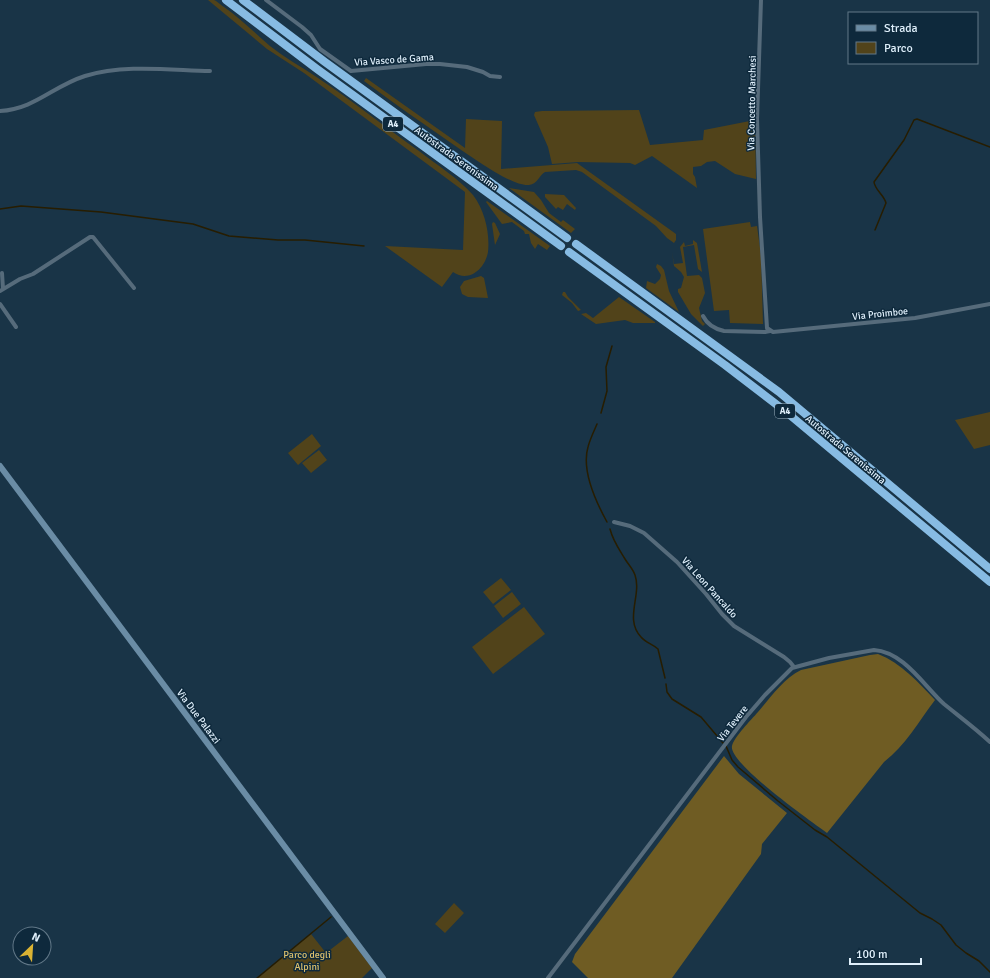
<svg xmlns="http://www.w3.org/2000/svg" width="990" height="978" font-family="Signika,sans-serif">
  <rect width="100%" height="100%" fill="#193447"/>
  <path fill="#51431a" d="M208 0C210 0 212 0 214 0 217 1 221 5 224 7 241 19 255 33 270 46 285 58 302 67 318 78 353 101 385 127 419 151 437 165 458 178 473 195 485 211 490 233 488 252 485 269 469 283 453 272L442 287 385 246 463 250 465 192 304 73 267 49Z
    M366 78 465 148 466 119 502 121 501 169 577 163 676 234V240L674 243 667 238 656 226 582 172 576 170 545 172C539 175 538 184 529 185 512 187 469 155 454 145 424 124 393 103 364 81Z
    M639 110 650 145 703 140 704 130 755 120 756 179 735 174 715 161 707 162 701 166 693 167V174L695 177 697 188 652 156 635 165 630 163 578 162 552 164 548 147 534 115 535 112 542 111Z
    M509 188 534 192 541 200 549 213 561 222 563 220 575 229 571 233Z
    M545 194 564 195 576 208 575 210 567 204 563 210 558 207 556 209 545 197Z
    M487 201 550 246 547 250 538 244 535 249 531 243 529 234H525L524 231 512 222 502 224 486 202Z
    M493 222 495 223 500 234 495 245 492 224Z
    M750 222 751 227 757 226 761 255 763 324 730 323 729 310 714 311 703 229Z
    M693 240 697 243 702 272 698 269 694 245 683 247 687 276 699 275 702 278 705 293 699 308 702 321 705 324 703 326 691 314 678 292V289L681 288 684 277 681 272 674 266 672 252 674 264 683 263 680 247 684 242 685 246 693 244Z
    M657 264 661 266 664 270 669 291 679 312 646 288 647 281 655 284 660 279 661 275 656 267Z
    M481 276 484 278 488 298 468 297 462 294 460 287 464 281Z
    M563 292H565L568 297 581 310 578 311 572 303 562 295Z
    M619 297 655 322V323H633L625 320 596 324 581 314 586 313 593 318Z
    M990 412V445L974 449 955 420Z
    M312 434 321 446 298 465 288 453Z
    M319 450 327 460 311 473 302 463Z
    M501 578 511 590 493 604 483 592Z
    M512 592 521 604 503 618 494 606Z
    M524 607 545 634 493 674 472 647Z
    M454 903 464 913 445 933 435 924Z
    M311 934 326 953 348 936 372 968 362 978H258Z"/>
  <path fill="#6f5c23" d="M878 654C901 663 919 683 935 700 919 721 905 746 884 762L827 833C812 822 728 763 732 746 734 737 751 720 758 712 770 698 783 679 801 670L870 655Z
    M724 756 739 774 787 813 762 844 761 854 672 978H588L572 962 575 954Z"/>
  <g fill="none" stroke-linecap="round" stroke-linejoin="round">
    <path stroke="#271d01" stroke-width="1.5" d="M0 209 21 206 101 212 193 224 229 236 278 240H305L364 246
      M875 230 886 203C884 195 875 190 874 182L904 140 914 120 917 119 990 147
      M601 413 607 391 606 367 612 346
      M597 424C594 431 590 439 588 447 581 471 596 502 607 522
      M610 529C613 541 619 549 625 559 628 564 633 569 635 575 642 595 624 619 641 637 646 643 653 644 658 649L665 678
      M666 684 667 692 672 699 701 717 723 743
      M726 746 732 760 738 767 778 801 815 830 827 837 920 913 932 919 941 925 956 945 966 953 979 961 990 972
      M257 978 331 917"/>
    <path stroke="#566b7b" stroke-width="4" d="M266 0 302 27 311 35 320 49 351 71 426 64H440L467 67 483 72 490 76 500 77
      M761 0 757 119 760 217 767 328 773 332 915 318 990 304
      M0 111C35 109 53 86 85 76 124 64 169 70 210 71
      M2 273 3 289
      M0 291 20 279 33 274 90 237H93L134 288
      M0 304 16 327
      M703 316C707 324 715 329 724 331L765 332 770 331
      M614 522 630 526 644 533 677 562 706 594 722 614 734 626 784 657 790 662 794 667
      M548 978 746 717 765 695 792 668 829 658 874 650C904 652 924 686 944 704 960 717 975 728 990 742"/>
    <path stroke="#6a8ca5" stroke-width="6" d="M0 466 383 978"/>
    <path stroke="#87bbe3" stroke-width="8" d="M226 0 317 69 561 246
      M243 0 325 62 567 238
      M576 244 779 392 990 569
      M569 252 725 365 785 411 990 582"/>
  </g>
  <g text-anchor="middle" stroke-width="3" stroke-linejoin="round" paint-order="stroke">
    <g fill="#0e293c" stroke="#a0b4c2" stroke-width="1">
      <rect x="383" y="117" width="20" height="14" rx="3"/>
      <rect x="775" y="404" width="20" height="14" rx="3"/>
    </g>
    <g font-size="9" font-weight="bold" fill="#dfeffb">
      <text x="393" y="127">A4</text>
      <text x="785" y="414">A4</text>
    </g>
    <g font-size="10" fill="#dfeffb" stroke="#0e293c">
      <text transform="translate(394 59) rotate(-4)" y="4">Via Vasco de Gama</text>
      <text transform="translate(751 103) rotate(-89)" y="4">Via Concetto Marchesi</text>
      <text transform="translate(457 158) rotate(36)" y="4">Autostrada Serenissima</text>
      <text transform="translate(880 313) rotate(-6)" y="4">Via Proimboe</text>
      <text transform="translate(846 449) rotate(40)" y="4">Autostrada Serenissima</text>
      <text transform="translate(710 587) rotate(48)" y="4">Via Leon Pancaldo</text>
      <text transform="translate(199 716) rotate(53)" y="4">Via Due Palazzi</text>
      <text transform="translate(732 723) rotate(-52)" y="4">Via Tevere</text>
    </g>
    <g font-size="10" fill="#ddc06c" stroke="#0e293c">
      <text x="307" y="958">Parco degli<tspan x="307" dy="12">Alpini</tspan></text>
    </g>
  </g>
  <rect x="848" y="12" width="130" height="52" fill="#0e293c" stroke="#627888"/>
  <rect x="856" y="25" width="20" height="6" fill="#6a8ca5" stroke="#627888"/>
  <text x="884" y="32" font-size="12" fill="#dfeffb">Strada</text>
  <rect x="856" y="42" width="20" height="12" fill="#51431a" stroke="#627888"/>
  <text x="884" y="52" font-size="12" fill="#dfeffb">Parco</text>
  <g transform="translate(32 946) rotate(25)"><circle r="19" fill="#0e293c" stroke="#627888"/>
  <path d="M0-3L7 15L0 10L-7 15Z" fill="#dab333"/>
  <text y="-6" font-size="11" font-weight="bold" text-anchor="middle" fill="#dfeffb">N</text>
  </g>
  <path d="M850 958v6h71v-6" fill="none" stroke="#dfeffb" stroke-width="2"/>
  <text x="856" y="958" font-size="12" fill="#dfeffb" stroke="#0e293c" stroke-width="3" paint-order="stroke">100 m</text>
</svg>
